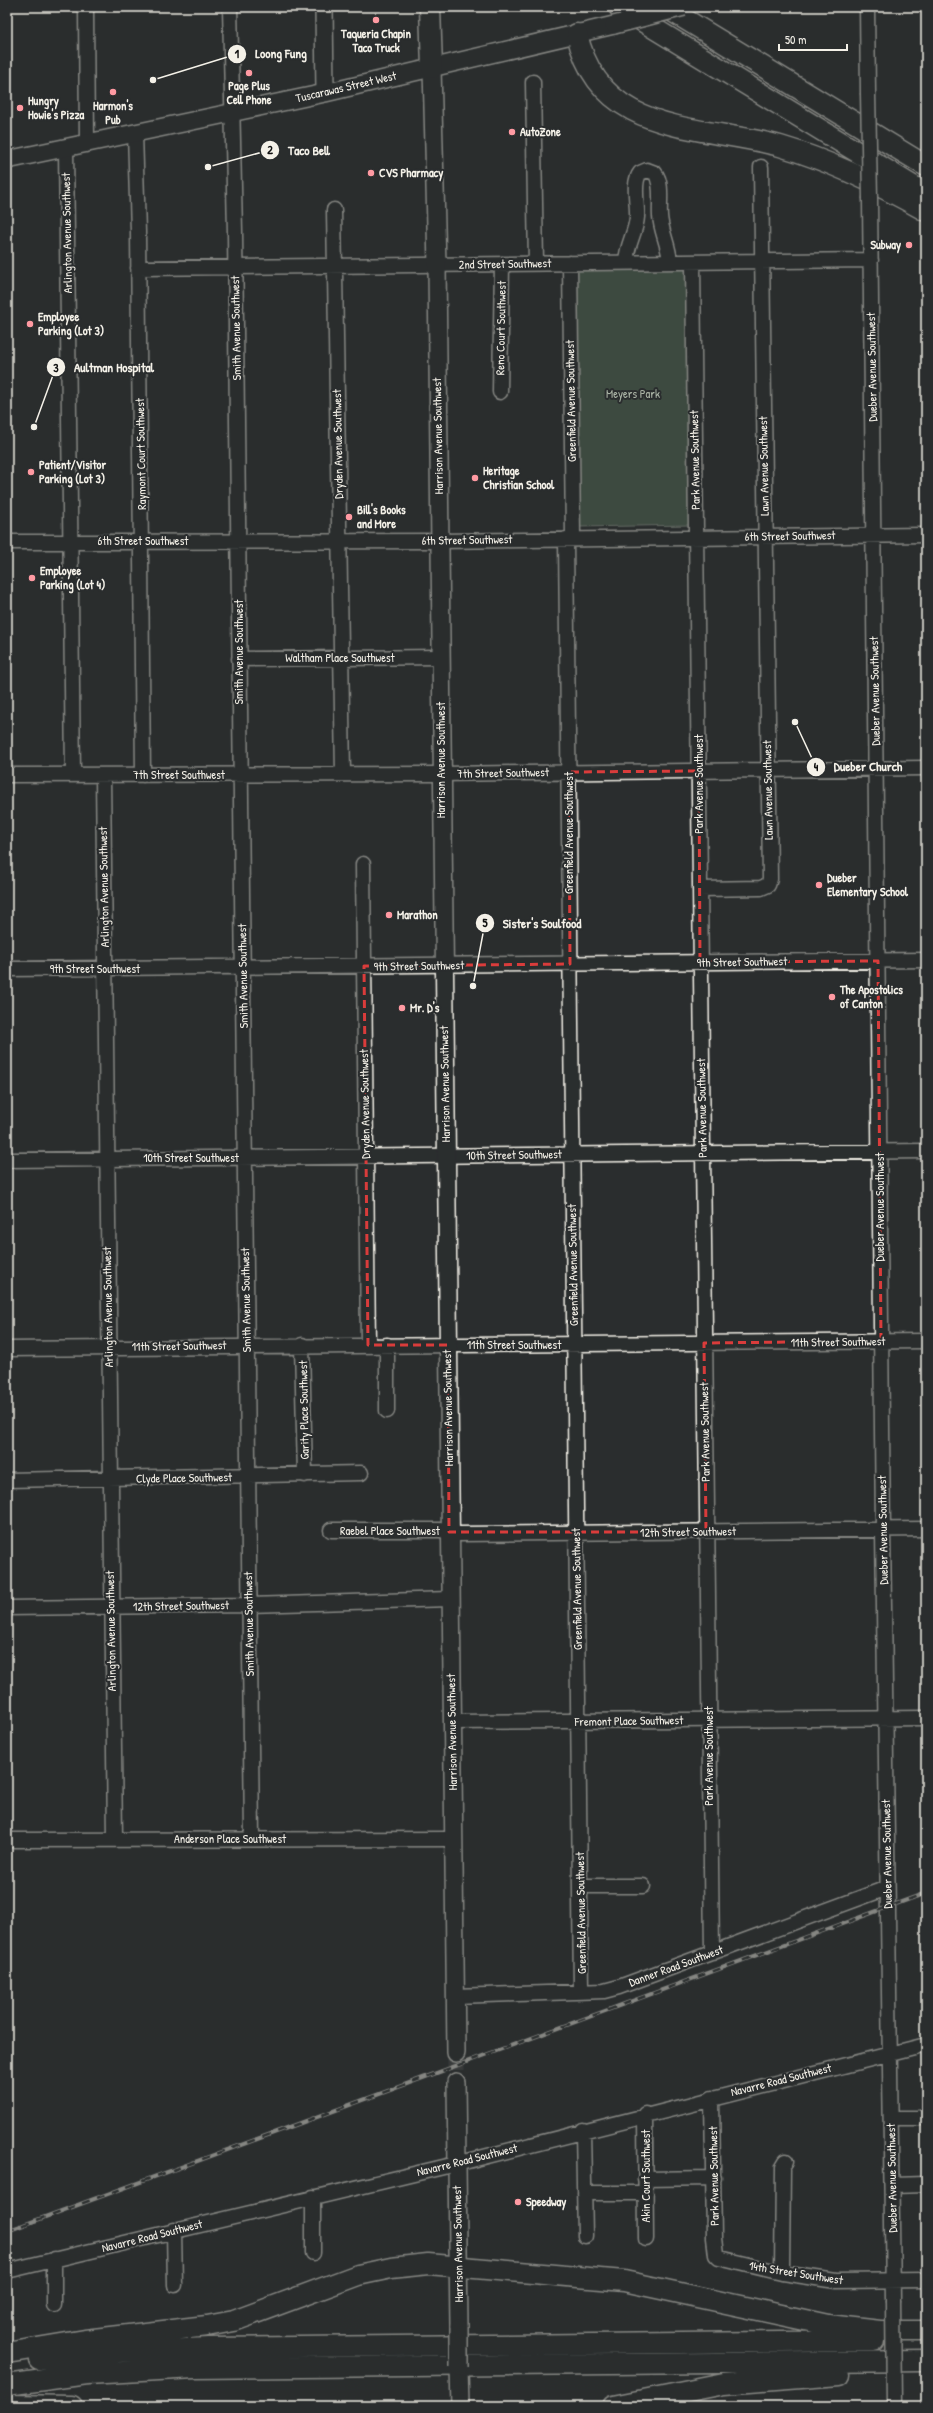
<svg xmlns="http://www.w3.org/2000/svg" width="933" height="2413" font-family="'Patrick Hand',sans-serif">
  <rect width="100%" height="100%" fill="#2a2d2e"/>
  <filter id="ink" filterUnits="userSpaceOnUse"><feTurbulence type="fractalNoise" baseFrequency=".025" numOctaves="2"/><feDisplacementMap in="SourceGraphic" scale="8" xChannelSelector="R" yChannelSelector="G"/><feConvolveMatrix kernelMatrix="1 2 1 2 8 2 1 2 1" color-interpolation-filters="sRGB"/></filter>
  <g filter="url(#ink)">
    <path fill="#566d59" stroke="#a5afa0" d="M686 267 691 525 580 527 576 269Z"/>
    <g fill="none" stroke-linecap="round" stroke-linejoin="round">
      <path stroke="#484a4a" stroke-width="17" stroke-dasharray="17 8" stroke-linecap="butt" d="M456 2053V2082"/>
      <g stroke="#f4f1e8" stroke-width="17">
        <path id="minor" d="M86 7 87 143
          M230 7 235 232 252 1839
          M867 7 868 93
          M533 82 536 263
          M135 133 138 232 143 775
          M66 148 73 775
          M870 199 883 1530 893 2300
          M334 210 343 774
          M693 262 712 1953
          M570 263 573 538
          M626 263C626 246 636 233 637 217 638 204 632 183 640 173L647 170 655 173C663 183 659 204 660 216 661 232 669 245 670 262
          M138 268 871 260
          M500 392 502 264
          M566 539 581 1991
          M7 542 439 541 926 535
          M239 659 440 657
          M7 775 441 774 926 768
          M103 775 115 1839
          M363 864 368 1345
          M700 889 761 888 768 885 770 879 761 167
          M7 969 926 960
          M7 1160 926 1151
          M302 1345 305 1475
          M387 1345V1411
          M7 1349 926 1341
          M7 1480 361 1473
          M331 1530H440L459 1534 926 1529
          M7 1608 249 1605 450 1599
          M452 1722 926 1718
          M7 1840 453 1839
          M581 1886H643
          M455 1996 604 1991 619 1987 887 1888
          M712 2098 714 2238 716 2255 719 2258 782 2273 836 2281 926 2280
          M645 2114 646 2239
          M891 2118H926
          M583 2130 585 2236
          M645 2179 714 2178
          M892 2185 926 2184
          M584 2193H646
          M313 2197V2253
          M174 2230 175 2285
          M54 2259V2305
          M7 2271 456 2164 926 2045
          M782 2273 783 2166 786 2161"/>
      </g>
      <g stroke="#f4f1e8" stroke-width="20">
        <path id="major" d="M324 7 325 93
          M432 68 437 265 456 2053
          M7 160 325 93 614 25
          M456 2082 459 2327
          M459 2367 460 2406"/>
      </g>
      <g stroke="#f4f1e8" stroke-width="23">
        <path id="highway" d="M430 7 432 68
          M619 7 926 194
          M665 7 926 166
          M577 34C600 137 699 124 780 146 831 161 880 185 926 211
          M7 2353 85 2340 207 2326 234 2321 358 2275 391 2268 428 2264 624 2281 828 2325 880 2331H926
          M39 2360 119 2352 209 2348 874 2341
          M7 2385 87 2374 195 2368 926 2361
          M7 2405 72 2406
          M613 2406 724 2384 840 2375"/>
      </g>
      <use href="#minor" stroke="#2a2d2e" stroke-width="14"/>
      <use href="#major" stroke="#2a2d2e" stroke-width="17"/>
      <use href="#highway" stroke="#2a2d2e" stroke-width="20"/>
      <g stroke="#f4f1e8" stroke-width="4">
        <path id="rail" d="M7 2231 926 1893"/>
      </g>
      <use href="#rail" stroke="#2a2d2e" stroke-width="2.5" stroke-dasharray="8" stroke-linecap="butt"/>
      <g stroke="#f4f1e8" stroke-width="17" stroke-linecap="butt">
        <path id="minor-bridge" d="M868 93 870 199
          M893 2300 894 2406"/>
      </g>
      <g stroke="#f4f1e8" stroke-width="20" stroke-linecap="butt">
        <path id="major-bridge" d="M614 25 684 7
          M459 2327V2367"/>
      </g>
      <use href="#minor-bridge" stroke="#2a2d2e" stroke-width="14"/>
      <use href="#major-bridge" stroke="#2a2d2e" stroke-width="17"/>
    </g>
  </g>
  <path d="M0 0H933V2413H0ZM699 771 700 962 878 961 881 1341 704 1343 706 1532H449L448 1345H368L364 966 570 964 569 772Z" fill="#2a2d2e" fill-opacity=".55" fill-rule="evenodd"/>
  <path fill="none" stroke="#d93c3b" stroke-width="3" stroke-dasharray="8 5" stroke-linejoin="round" d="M699 771 700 962 878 961 881 1341 704 1343 706 1532H449L448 1345H368L364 966 570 964 569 772Z"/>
  <g fill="#ff9aa2" stroke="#2a2d2e" stroke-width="1.5">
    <circle cx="376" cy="20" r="4"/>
    <circle cx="249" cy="73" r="4"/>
    <circle cx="113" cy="92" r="4"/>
    <circle cx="20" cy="108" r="4"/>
    <circle cx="512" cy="132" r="4"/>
    <circle cx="371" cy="173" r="4"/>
    <circle cx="909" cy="245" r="4"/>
    <circle cx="30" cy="324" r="4"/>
    <circle cx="31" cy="472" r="4"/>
    <circle cx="475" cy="478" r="4"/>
    <circle cx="349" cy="517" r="4"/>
    <circle cx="32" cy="578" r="4"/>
    <circle cx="819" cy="885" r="4"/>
    <circle cx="389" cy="915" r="4"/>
    <circle cx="832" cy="997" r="4"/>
    <circle cx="402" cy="1008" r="4"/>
    <circle cx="518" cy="2202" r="4"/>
  </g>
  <g text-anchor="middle" stroke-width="4" stroke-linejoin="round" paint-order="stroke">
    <g font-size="12" font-weight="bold" fill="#f4f1e8" stroke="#2a2d2e" text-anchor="start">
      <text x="376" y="38" text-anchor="middle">Taqueria Chapin<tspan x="376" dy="14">Taco Truck</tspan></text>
      <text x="249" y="90" text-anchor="middle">Page Plus<tspan x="249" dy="14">Cell Phone</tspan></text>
      <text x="28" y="105">Hungry<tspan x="28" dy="14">Howie's Pizza</tspan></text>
      <text x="113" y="110" text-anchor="middle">Harmon's<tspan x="113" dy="14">Pub</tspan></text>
      <text x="520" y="136">AutoZone</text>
      <text x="379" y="177">CVS Pharmacy</text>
      <text x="901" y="249" text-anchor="end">Subway</text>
      <text x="38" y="321">Employee<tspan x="38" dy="14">Parking (Lot 3)</tspan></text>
      <text x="39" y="469">Patient/Visitor<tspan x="39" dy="14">Parking (Lot 3)</tspan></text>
      <text x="483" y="475">Heritage<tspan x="483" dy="14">Christian School</tspan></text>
      <text x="357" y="514">Bill's Books<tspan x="357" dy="14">and More</tspan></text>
      <text x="40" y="575">Employee<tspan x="40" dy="14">Parking (Lot 4)</tspan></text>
      <text x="827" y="882">Dueber<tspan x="827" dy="14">Elementary School</tspan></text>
      <text x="397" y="919">Marathon</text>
      <text x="840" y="994">The Apostolics<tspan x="840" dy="14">of Canton</tspan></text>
      <text x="410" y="1012">Mr. D's</text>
      <text x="526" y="2206">Speedway</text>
    </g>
    <g font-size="12" fill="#f4f1e8" stroke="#2a2d2e">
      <text transform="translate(346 87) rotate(-13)" y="4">Tuscarawas Street West</text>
      <text transform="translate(67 233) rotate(-91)" y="4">Arlington Avenue Southwest</text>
      <text transform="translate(505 264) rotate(-1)" y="4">2nd Street Southwest</text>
      <text transform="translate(236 328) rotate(-91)" y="4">Smith Avenue Southwest</text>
      <text transform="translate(501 328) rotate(-89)" y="4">Reno Court Southwest</text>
      <text transform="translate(872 367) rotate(-91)" y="4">Dueber Avenue Southwest</text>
      <text transform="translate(571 401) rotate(-91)" y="4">Greenfield Avenue Southwest</text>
      <text transform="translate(438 436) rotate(-91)" y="4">Harrison Avenue Southwest</text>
      <text transform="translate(338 444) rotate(-91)" y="4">Dryden Avenue Southwest</text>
      <text transform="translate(141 454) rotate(-91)" y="4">Raymont Court Southwest</text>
      <text transform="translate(695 460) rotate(-91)" y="4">Park Avenue Southwest</text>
      <text transform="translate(764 466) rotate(-91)" y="4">Lawn Avenue Southwest</text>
      <text transform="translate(790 536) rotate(-1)" y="4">6th Street Southwest</text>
      <text transform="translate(467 540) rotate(-1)" y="4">6th Street Southwest</text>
      <text x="143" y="545">6th Street Southwest</text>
      <text transform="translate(239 652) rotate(-90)" y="4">Smith Avenue Southwest</text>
      <text x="340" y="662">Waltham Place Southwest</text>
      <text transform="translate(875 691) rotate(-91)" y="4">Dueber Avenue Southwest</text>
      <text transform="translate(441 760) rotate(-90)" y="4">Harrison Avenue Southwest</text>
      <text transform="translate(503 773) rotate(-1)" y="4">7th Street Southwest</text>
      <text x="179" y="779">7th Street Southwest</text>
      <text transform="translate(699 784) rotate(-90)" y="4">Park Avenue Southwest</text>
      <text transform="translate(768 790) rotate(-91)" y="4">Lawn Avenue Southwest</text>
      <text transform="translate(569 833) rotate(-90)" y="4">Greenfield Avenue Southwest</text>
      <text transform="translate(104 887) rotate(-91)" y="4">Arlington Avenue Southwest</text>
      <text transform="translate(742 962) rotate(-1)" y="4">9th Street Southwest</text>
      <text transform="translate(419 966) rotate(-1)" y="4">9th Street Southwest</text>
      <text x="95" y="973">9th Street Southwest</text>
      <text transform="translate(243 976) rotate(-91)" y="4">Smith Avenue Southwest</text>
      <text transform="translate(445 1084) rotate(-91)" y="4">Harrison Avenue Southwest</text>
      <text transform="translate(365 1104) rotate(-91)" y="4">Dryden Avenue Southwest</text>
      <text transform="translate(702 1108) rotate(-91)" y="4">Park Avenue Southwest</text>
      <text transform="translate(514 1155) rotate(-1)" y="4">10th Street Southwest</text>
      <text x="191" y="1162">10th Street Southwest</text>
      <text transform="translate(880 1207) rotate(-90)" y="4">Dueber Avenue Southwest</text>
      <text transform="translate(573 1265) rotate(-91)" y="4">Greenfield Avenue Southwest</text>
      <text transform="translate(246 1300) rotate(-91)" y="4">Smith Avenue Southwest</text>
      <text transform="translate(108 1307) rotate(-91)" y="4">Arlington Avenue Southwest</text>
      <text transform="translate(838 1342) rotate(-1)" y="4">11th Street Southwest</text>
      <text x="514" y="1349">11th Street Southwest</text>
      <text transform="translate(179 1346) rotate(-1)" y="4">11th Street Southwest</text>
      <text transform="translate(448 1408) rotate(-91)" y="4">Harrison Avenue Southwest</text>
      <text transform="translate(304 1410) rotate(-91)" y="4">Garity Place Southwest</text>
      <text transform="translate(705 1432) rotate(-91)" y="4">Park Avenue Southwest</text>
      <text transform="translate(184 1478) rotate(-1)" y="4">Clyde Place Southwest</text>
      <text transform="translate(883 1530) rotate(-91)" y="4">Dueber Avenue Southwest</text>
      <text x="390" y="1535">Raebel Place Southwest</text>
      <text transform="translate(688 1532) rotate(-1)" y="4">12th Street Southwest</text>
      <text transform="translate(577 1589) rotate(-91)" y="4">Greenfield Avenue Southwest</text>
      <text transform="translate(181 1606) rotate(-1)" y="4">12th Street Southwest</text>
      <text transform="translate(249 1624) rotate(-91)" y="4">Smith Avenue Southwest</text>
      <text transform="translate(111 1631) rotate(-91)" y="4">Arlington Avenue Southwest</text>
      <text transform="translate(629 1721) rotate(-1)" y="4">Fremont Place Southwest</text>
      <text transform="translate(452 1732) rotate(-91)" y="4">Harrison Avenue Southwest</text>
      <text transform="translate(709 1756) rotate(-90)" y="4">Park Avenue Southwest</text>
      <text x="230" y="1843">Anderson Place Southwest</text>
      <text transform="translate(887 1854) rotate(-91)" y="4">Dueber Avenue Southwest</text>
      <text transform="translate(581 1913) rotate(-91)" y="4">Greenfield Avenue Southwest</text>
      <text transform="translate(676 1966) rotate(-20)" y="4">Danner Road Southwest</text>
      <text transform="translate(781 2080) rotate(-14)" y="4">Navarre Road Southwest</text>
      <text transform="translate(467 2160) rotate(-14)" y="4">Navarre Road Southwest</text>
      <text transform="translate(646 2176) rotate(-90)" y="4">Akin Court Southwest</text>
      <text transform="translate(714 2176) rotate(-91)" y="4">Park Avenue Southwest</text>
      <text transform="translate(892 2178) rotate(-91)" y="4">Dueber Avenue Southwest</text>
      <text transform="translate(152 2236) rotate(-14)" y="4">Navarre Road Southwest</text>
      <text transform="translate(458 2244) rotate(-91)" y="4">Harrison Avenue Southwest</text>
      <text transform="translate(796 2273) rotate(9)" y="4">14th Street Southwest</text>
    </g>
    <g font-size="12" fill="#adb6a8" stroke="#2a2d2e">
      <text x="633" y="398">Meyers Park</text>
    </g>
  </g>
  <path fill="none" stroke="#f4f1e8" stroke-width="1.5" d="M153 80L237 54M208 167L270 150M34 427L56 367M795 722L816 767M473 986L485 923"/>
  <g fill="#f4f1e8" stroke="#2a2d2e" stroke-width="1.5">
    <circle cx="153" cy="80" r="4"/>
    <circle cx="208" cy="167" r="4"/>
    <circle cx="34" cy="427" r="4"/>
    <circle cx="795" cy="722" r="4"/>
    <circle cx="473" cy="986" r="4"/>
    <circle cx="237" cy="54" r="10"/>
    <circle cx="270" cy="150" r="10"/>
    <circle cx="56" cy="367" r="10"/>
    <circle cx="816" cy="767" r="10"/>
    <circle cx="485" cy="923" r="10"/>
  </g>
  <g font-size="12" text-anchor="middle" font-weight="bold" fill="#111">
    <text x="237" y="58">1</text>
    <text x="270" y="154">2</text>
    <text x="56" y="372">3</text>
    <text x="816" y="771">4</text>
    <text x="485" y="927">5</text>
  </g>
  <g font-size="13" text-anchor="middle" font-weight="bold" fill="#f4f1e8" stroke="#2a2d2e" stroke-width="4" stroke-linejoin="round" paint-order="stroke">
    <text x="281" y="58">Loong Fung</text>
    <text x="309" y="155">Taco Bell</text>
    <text x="114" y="372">Aultman Hospital</text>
    <text x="868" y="771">Dueber Church</text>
    <text x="542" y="928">Sister's Soulfood</text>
  </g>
  <rect width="933" height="2413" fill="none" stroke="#2a2d2e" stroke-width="24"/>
  <rect x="12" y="12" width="909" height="2389" fill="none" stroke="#f4f1e8" stroke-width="1.5" filter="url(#ink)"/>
  <path d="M779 44v6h68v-6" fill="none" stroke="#f4f1e8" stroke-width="2"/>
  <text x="785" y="44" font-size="12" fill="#f4f1e8" stroke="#2a2d2e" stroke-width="3" paint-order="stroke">50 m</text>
</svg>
